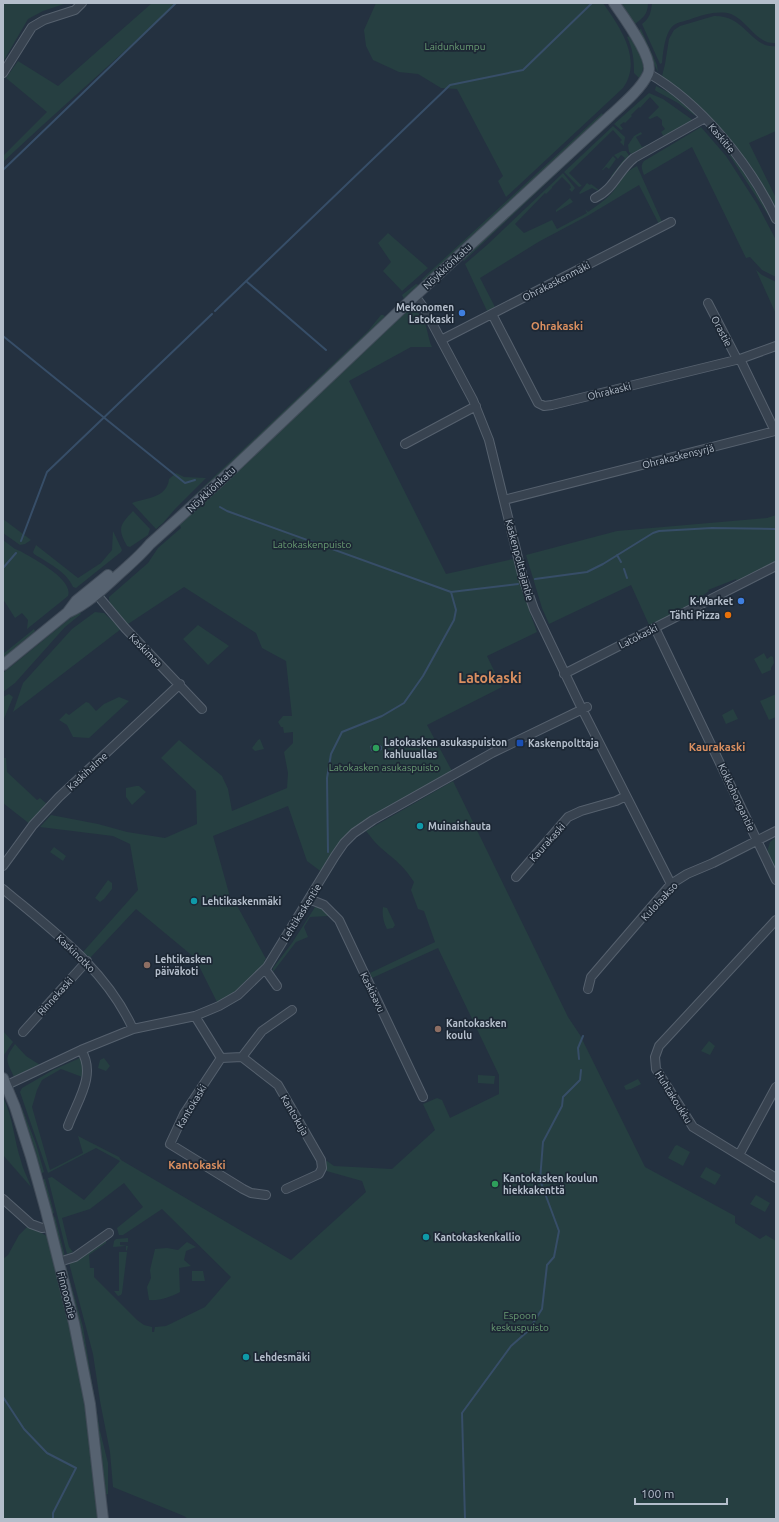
<svg xmlns="http://www.w3.org/2000/svg" width="779" height="1522" font-family="Ubuntu,sans-serif">
  <rect width="100%" height="100%" fill="#243140"/>
  <path fill="#263f41" d="M5 3H67L43 11 28 19 3 62V4Z
    M152 3H176C120 57 60 108 3 162V156L47 112 6 78 18 61 58 86Z
    M376 3H603C620 27 643 60 623 88L506 197 498 181 503 176 457 89 441 88 418 74 399 72 373 60 366 46 364 30Z
    M621 3H648C648 14 643 18 635 24Z
    M652 3H776V43C757 45 748 21 731 14 718 10 703 15 691 19 686 21 678 22 674 25 665 31 663 53 662 63L660 64 642 24C650 18 651 12 652 3Z
    M714 16C746 15 751 49 776 46V131L749 143 776 198V210L755 176 710 118 662 76 665 64 669 39 674 30 680 26Z
    M641 29 657 65 658 72 637 31Z
    M629 36C636 47 650 65 639 78L634 73C634 60 633 49 627 37Z
    M656 86 674 95 696 113 694 115 678 103 656 91 655 90Z
    M649 93 663 99 694 121 664 137 661 132 665 129 662 125V120L657 116 650 119 648 118 659 107 650 97 640 108 639 107 631 115 632 116 625 123 624 122 620 125 623 129 621 130 614 124Z
    M622 112 464 261 463 260 470 250 605 124Z
    M602 113 603 115 598 123 456 254 423 281 422 279Z
    M707 125 743 171 770 214 768 215 732 159 706 126Z
    M613 126 625 137 624 145V146L620 142 622 140 621 139 613 130 569 173 582 186 579 187 564 172Z
    M701 127 726 156 757 204 776 240V277L762 270 750 257 746 258 692 147 644 175C642 169 640 166 644 161Z
    M641 132 642 134 636 137 642 147 647 145 648 147 634 156 629 152 628 145 634 136Z
    M622 151H626L630 157 612 177 611 176 625 158 621 155 618 159 614 155Z
    M613 156 616 159 609 169 606 167 603 170H602Z
    M637 166 663 224 660 226 639 185 589 215 540 241 480 278 496 309 488 313 465 264 487 245 563 173 575 188 572 192 569 189 571 188 570 185 562 177 552 187V188L546 194 545 193 515 224 524 233 552 220 557 229 587 213 585 209 588 212C596 206 604 201 611 194 620 184 623 172 637 166Z
    M587 183 590 185 591 184 599 190 605 187 600 192 592 188 580 194 579 193Z
    M570 198 573 202 556 212V210Z
    M388 233 428 268 402 291 383 271 391 262 378 243Z
    M756 270 762 275 776 282V314Z
    M416 284 419 285 404 299 402 295Z
    M410 310C428 312 426 335 432 347H411L349 381 446 574 513 559 530 609 529 610 537 632 487 656 502 687 427 725 452 771 366 821 323 873 307 861 288 806 213 836 230 897 234 900 266 959 264 961 266 962C252 979 236 992 218 1004L195 958 136 909 90 958 83 952 138 890 130 844 113 836 40 827 51 815 98 824 127 832 165 838 197 824 196 791 161 758 179 740 222 776 228 789 232 811 287 788 288 773 284 752 293 743V732L284 733 283 727H281L278 722 283 716H292L286 661 262 648 256 633 184 587 128 624C121 618 108 607 109 597L148 563 158 548 181 528 179 523 405 312Z
    M381 315H383L385 316 378 327 184 509H180L368 331Z
    M176 473 184 477 206 478 175 509 163 523 156 529 132 503C146 498 167 498 169 479Z
    M133 511 150 529 148 535 130 547 127 546C117 528 120 525 133 511Z
    M776 515V561L737 581 736 579 708 590 709 591 698 599 699 601 650 627 631 585 549 624 542 608 526 555 617 531 767 518Z
    M3 519 31 540 25 544 20 545 3 533Z
    M113 531 122 550 121 552 76 588 73 587C66 571 48 563 34 554L33 552 36 545 78 578 101 563 112 550Z
    M3 540 15 549 20 551C32 558 74 579 68 596L27 629 28 620 22 613 15 618 3 599Z
    M79 611 81 614 65 627 15 683 3 692V673Z
    M95 612 104 613 121 629 13 712 23 683 72 629Z
    M198 625 229 646 208 665 183 639Z
    M34 629 35 631 26 643 3 662V654Z
    M764 653 767 659 771 656 773 657 774 663 771 668V670L762 674 754 659Z
    M9 694 13 697 3 721V697Z
    M776 694V717L769 720 760 701Z
    M119 697 129 701 89 738 73 737 67 725 59 720 66 713 69 715 86 702 89 703 96 711 104 704Z
    M733 709 738 719 726 724 722 715Z
    M260 739 264 749 255 751 252 748 258 740Z
    M3 758H6L7 772 37 800 40 798 47 804 31 825 3 803Z
    M453 781 568 1017 580 1035 645 1167 735 1216V1223L760 1239 766 1235 776 1241V1519H188L184 1516 113 1487 110 1452 100 1401 93 1354 69 1263 105 1240 106 1241V1243L89 1255 90 1268H94V1277L137 1320 144 1325 152 1327V1332H154L155 1327 166 1326 205 1307 231 1277 162 1209 123 1235H119L117 1228 143 1207 124 1183 90 1209 62 1218 69 1247 73 1252 67 1254 48 1178 52 1177 84 1200 120 1161 96 1148 48 1173 20 1092 22 1088 53 1070 82 1057 85 1078 61 1069 42 1080 37 1090 32 1107 50 1170 83 1153 78 1136 119 1157 121 1160 291 1260 366 1192 362 1181 323 1170 324 1162 327 1161 334 1166 392 1169 435 1130 423 1104 437 1098 442 1100 450 1118 499 1094V1075L438 948 372 978 370 973 435 942 424 911 418 909 411 890 414 882C403 865 395 860 381 848 375 843 371 837 366 831Z
    M136 786H139L146 792 132 805 126 797V788Z
    M776 837V870L767 852 770 842Z
    M54 847 66 856 63 861 50 852Z
    M108 880 112 883V889L104 899 100 902 95 898Z
    M317 904 321 906 331 917 328 916 310 917 304 927 308 937 296 942 273 972V968L292 943Z
    M383 907 387 908 395 925 393 928 387 929C383 922 382 914 383 907Z
    M3 1031 13 1042 4 1055 3 1054Z
    M709 1041 715 1046 710 1055 701 1051Z
    M15 1044 26 1056 40 1065 15 1077H14C6 1059 4 1060 15 1044Z
    M104 1058 110 1066 106 1071 98 1068 100 1060Z
    M478 1075 495 1076 494 1084 478 1083Z
    M638 1079 641 1084 631 1089 626 1090 624 1086Z
    M3 1097C13 1117 14 1140 21 1161 23 1170 28 1178 31 1187L3 1155Z
    M20 1108H22L36 1144 44 1172 42 1173 38 1170Z
    M677 1145 690 1152 683 1166 668 1158 675 1146Z
    M706 1167 721 1175 715 1185 700 1177Z
    M45 1179 54 1213 51 1214 41 1180Z
    M756 1195 770 1203 765 1212 750 1204Z
    M55 1217 65 1256 60 1254 52 1218Z
    M28 1226 47 1236 75 1346 89 1424 99 1519H3V1259L8 1255 19 1235Z
    M128 1238V1242H120V1245L128 1246 127 1250 126 1251V1246L113 1247 114 1241 116 1239Z
    M187 1242 196 1247 186 1251 184 1260 191 1266 179 1268 180 1292C170 1297 160 1301 149 1300L147 1287 151 1278 150 1270 155 1249 167 1248 178 1250Z
    M119 1252H127L122 1293 121 1295 118 1296 114 1291H119Z
    M66 1266 83 1327 100 1431 108 1463V1494L104 1495 65 1267Z
    M192 1271H203L205 1281H192Z"/>
  <path fill="#374e68" d="M376 744 382 746V750L375 752 371 751 370 746Z"/>
  <g fill="none" stroke-linecap="round" stroke-linejoin="round">
    <path stroke="#374e68" stroke-width="2" d="M3 170 176 3
      M246 281 326 350
      M215 311 450 85 523 70 592 3
      M3 336 185 483 195 480
      M220 507 227 511 451 592 518 584
      M21 541 47 472 212 314
      M617 555 621 562
      M3 568 16 553
      M624 569 627 578
      M535 579 587 572 603 564 653 533 659 531 712 528 776 529
      M328 852 327 778 331 754 342 732 382 716 404 703 423 676 454 620 456 610 451 592
      M579 1059 578 1048 583 1036
      M3 1397 24 1429 47 1453 76 1468 53 1513V1519
      M465 1519 462 1413 511 1346 528 1331 542 1309 547 1265 554 1257 559 1231 540 1180 543 1142 562 1106 563 1097 580 1080 581 1070"/>
    <g stroke="#56616e" stroke-width="10">
      <path id="minor" d="M3 73 32 27 44 20 75 10 82 3
        M648 73C701 103 750 164 776 219
        M595 198C614 189 618 171 634 158L705 118
        M415 296 424 308 473 400 489 440 523 578 534 609 582 709 671 884
        M708 303 737 359
        M492 314 538 403 544 406 552 405 740 359 776 346
        M441 340 671 222
        M405 444 476 406
        M504 500 775 431 740 359
        M93 590 125 628 202 709
        M655 628 776 880
        M564 674 776 566
        M3 866 33 825 59 797 180 684
        M516 877 568 817 581 811 616 801 626 796
        M3 889C53 931 106 969 133 1029
        M309 899 324 905 339 920 423 1097
        M776 920 659 1046 655 1057 656 1069 693 1127 776 1178
        M265 969 277 986
        M588 989 591 977 671 884 687 874 713 863 776 831
        M195 1016 221 1058 184 1114 170 1144 243 1189 251 1193 266 1195
        M23 1032 87 961
        M242 1057 262 1031 292 1010
        M221 1058 242 1057 278 1085 321 1160 322 1168 319 1174 286 1189
        M7 1085 81 1050 133 1029 195 1016 219 1006 238 995 267 967 335 856 344 843 354 833 373 820 492 753 587 707
        M68 1126C77 1101 97 1075 81 1050
        M739 1155 776 1087
        M3 1199 31 1224 42 1228 50 1227
        M59 1262 75 1257 109 1233"/>
    </g>
    <g stroke="#414c59" stroke-width="12">
      <path id="major" d="M67 613C87 604 102 590 118 575 129 565 140 556 150 544L222 479 415 296 610 116C622 105 641 89 648 74 655 59 623 16 614 3
        M3 665 67 613 76 601 108 575
        M3 1078 15 1107 31 1157 46 1211 74 1323 90 1404 103 1519"/>
    </g>
    <use href="#minor" stroke="#384350" stroke-width="8"/>
    <use href="#major" stroke="#566270" stroke-width="10"/>
  </g>
  <g fill="#3f7fe0" stroke="#1d2835" stroke-width="1.5">
    <circle cx="462" cy="313" r="4"/>
    <circle cx="741" cy="601" r="4"/>
  </g>
  <circle fill="#e8710a" stroke="#1d2835" stroke-width="1.5" cx="728" cy="615" r="4"/>
  <rect fill="#1a4fb4" stroke="#1d2835" stroke-width="1.5" x="516" y="739" width="8" height="8" rx="2"/>
  <g fill="#2e9e5b" stroke="#1d2835" stroke-width="1.5">
    <circle cx="376" cy="748" r="4"/>
    <circle cx="495" cy="1184" r="4"/>
  </g>
  <g fill="#0f9aa8" stroke="#1d2835" stroke-width="1.5">
    <circle cx="420" cy="826" r="4"/>
    <circle cx="194" cy="901" r="4"/>
    <circle cx="426" cy="1237" r="4"/>
    <circle cx="246" cy="1357" r="4"/>
  </g>
  <g fill="#8d6e63" stroke="#1d2835" stroke-width="1.5">
    <circle cx="147" cy="965" r="4"/>
    <circle cx="438" cy="1029" r="4"/>
  </g>
  <g text-anchor="middle" stroke-width="3.5" stroke-linejoin="round" paint-order="stroke">
    <g font-size="10" fill="#6a9d73" stroke="#1d2835">
      <text x="455" y="50">Laidunkumpu</text>
      <text x="312" y="548">Latokaskenpuisto</text>
      <text x="384" y="771">Latokasken asukaspuisto</text>
      <text x="520" y="1319">Espoon<tspan x="520" dy="12">keskuspuisto</tspan></text>
    </g>
    <g font-size="10" fill="#b4becb" stroke="#1d2835">
      <text transform="translate(722 138) rotate(50)" y="4">Kaskitie</text>
      <text transform="translate(447 266) rotate(-43)" y="4">Nöykkiönkatu</text>
      <text transform="translate(556 281) rotate(-27)" y="4">Ohrakaskenmäki</text>
      <text transform="translate(722 331) rotate(62)" y="4">Orastie</text>
      <text transform="translate(609 391) rotate(-14)" y="4">Ohrakaski</text>
      <text transform="translate(678 456) rotate(-14)" y="4">Ohrakaskensyrjä</text>
      <text transform="translate(211 489) rotate(-43)" y="4">Nöykkiönkatu</text>
      <text transform="translate(520 560) rotate(75)" y="4">Kaskenpolttajantie</text>
      <text transform="translate(638 636) rotate(-27)" y="4">Latokaski</text>
      <text transform="translate(146 650) rotate(46)" y="4">Kaskimaa</text>
      <text transform="translate(87 771) rotate(-43)" y="4">Kaskihalme</text>
      <text transform="translate(737 797) rotate(65)" y="4">Kokkohongantie</text>
      <text transform="translate(547 842) rotate(-48)" y="4">Kaurakaski</text>
      <text transform="translate(659 901) rotate(-47)" y="4">Kulolaakso</text>
      <text transform="translate(301 912) rotate(-58)" y="4">Lehtikaskentie</text>
      <text transform="translate(76 953) rotate(44)" y="4">Kaskinotko</text>
      <text transform="translate(373 992) rotate(64)" y="4">Kaskisavu</text>
      <text transform="translate(55 996) rotate(-48)" y="4">Rinnekaski</text>
      <text transform="translate(674 1097) rotate(58)" y="4">Huhtakoukku</text>
      <text transform="translate(191 1106) rotate(-59)" y="4">Kantokaski</text>
      <text transform="translate(295 1115) rotate(60)" y="4">Kantokuja</text>
      <text transform="translate(67 1295) rotate(76)" y="4">Finnoontie</text>
    </g>
    <g font-size="10" font-weight="bold" fill="#b4becb" stroke="#1d2835" text-anchor="start">
      <text x="454" y="311" text-anchor="end">Mekonomen<tspan x="454" dy="12">Latokaski</tspan></text>
      <text x="733" y="605" text-anchor="end">K-Market</text>
      <text x="720" y="619" text-anchor="end">Tähti Pizza</text>
      <text x="384" y="746">Latokasken asukaspuiston<tspan x="384" dy="12">kahluuallas</tspan></text>
      <text x="528" y="747">Kaskenpolttaja</text>
      <text x="428" y="830">Muinaishauta</text>
      <text x="202" y="905">Lehtikaskenmäki</text>
      <text x="155" y="963">Lehtikasken<tspan x="155" dy="12">päiväkoti</tspan></text>
      <text x="446" y="1027">Kantokasken<tspan x="446" dy="12">koulu</tspan></text>
      <text x="503" y="1182">Kantokasken koulun<tspan x="503" dy="12">hiekkakenttä</tspan></text>
      <text x="434" y="1241">Kantokaskenkallio</text>
      <text x="254" y="1361">Lehdesmäki</text>
    </g>
    <g font-size="11" font-weight="bold" fill="#da8f60" stroke="#1d2835">
      <text x="557" y="330">Ohrakaski</text>
      <text x="717" y="751">Kaurakaski</text>
      <text x="197" y="1169">Kantokaski</text>
    </g>
    <g font-size="14" font-weight="bold" fill="#da8f60" stroke="#1d2835">
      <text x="490" y="683">Latokaski</text>
    </g>
  </g>
  <rect width="779" height="1522" fill="none" stroke="#b4becb" stroke-width="8"/>
  <path d="M635 1498v6h92v-6" fill="none" stroke="#b4becb" stroke-width="2"/>
  <text x="641" y="1498" font-size="12" fill="#b4becb" stroke="#1d2835" stroke-width="3" paint-order="stroke">100 m</text>
</svg>
